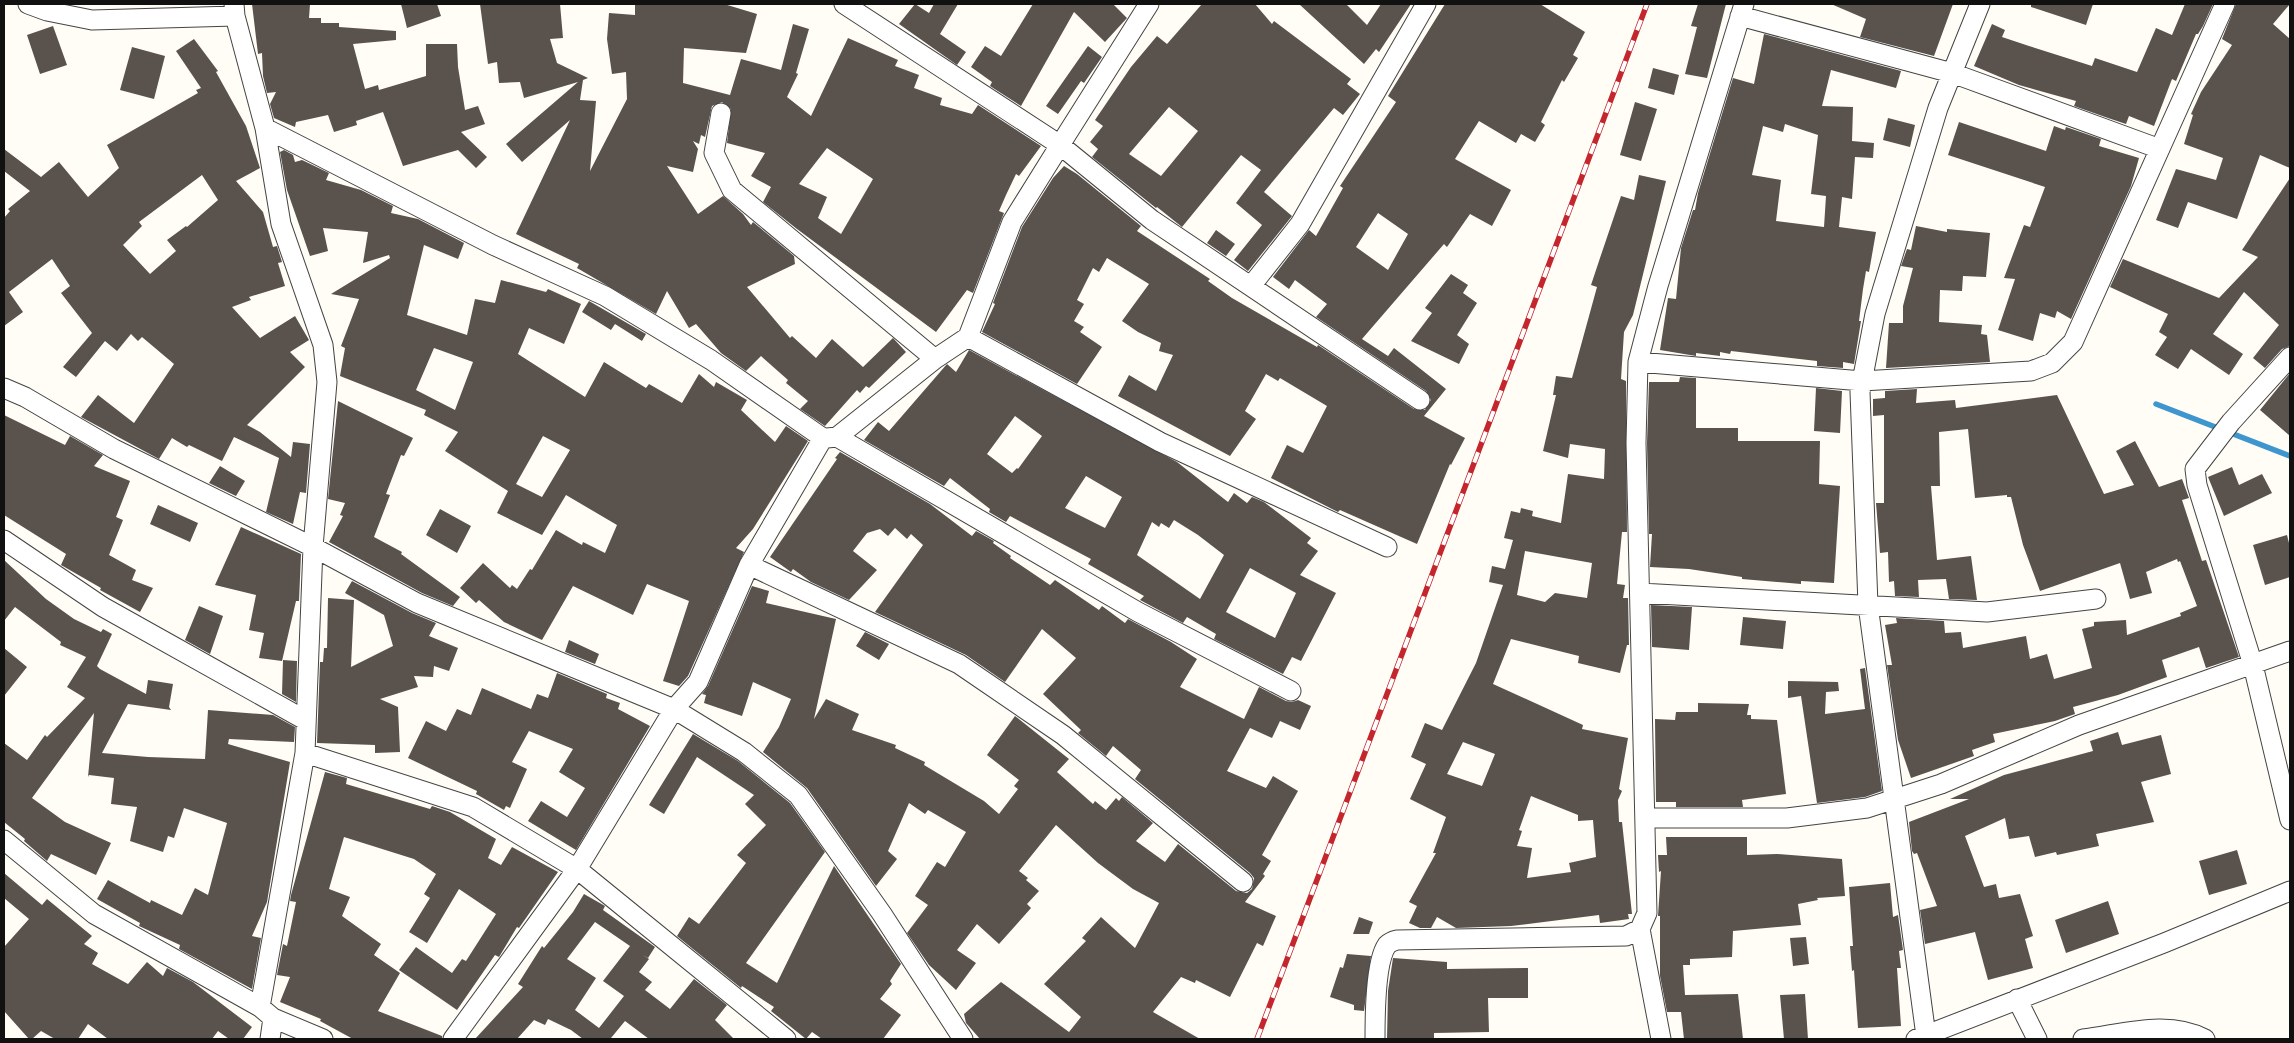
<svg xmlns="http://www.w3.org/2000/svg" width="2294" height="1043" font-family="'Playfair Display',serif">
  <rect width="100%" height="100%" fill="#fffdf5"/>
  <g fill="none" stroke-linecap="round" stroke-linejoin="round">
    <path stroke="#3f96cf" stroke-width="5.5" d="M2156 404 2290 456"/>
  </g>
  <path fill="#5a524d" fill-rule="evenodd" d="M252 4H310L309 18H321V23H339V27L396 31V40L353 44 365 89 378 85 379 90 426 76V44H457L458 67 465 110 478 106 485 124 461 132 487 157 476 168 458 150 403 166 383 112 356 121 357 125 334 132 328 115 296 122 295 127 274 118 270 104 276 92 267 93 263 76 262 53 258 54Z
    M401 4H437L441 16 407 28Z
    M480 4H560L563 38 550 39 557 63 588 78 583 80 580 100 596 101 590 171 627 99 626 72 612 74 607 39 609 13 635 15V4H724L757 14 746 53 684 48 683 83 730 95 741 59 781 70 793 24 809 29 796 73 798 74 787 97 811 116 848 38 898 60 895 66 919 75 914 88 942 98 940 105 972 114 978 105 1041 146 1019 176 1016 174 1006 195 999 211 1004 213 973 293 967 290 936 332 797 229 763 202 771 187 751 176 765 153 727 143 731 109 722 102 712 106 705 137 701 135 699 144 693 141 698 149 693 172 667 166 698 214 723 196 743 214 751 225 753 222 794 256 795 264 747 287 790 338 792 336 816 358 832 339 863 367 893 338 906 352 869 388 866 386 860 393 857 390 825 426 800 409 808 401 786 383 788 380 761 356 746 371 721 353 696 324 689 328 667 291 656 314 577 268 579 264 516 234 570 120 522 162 506 144 578 82 524 98 520 82 499 83 497 62 488 64ZM827 148 873 179 841 234 818 218 827 197 799 184Z
    M915 4 929 13 934 4H958L940 34 966 52 957 65 899 24Z
    M1033 4H1113L1127 18 1105 42 1074 12 1021 106 990 86 992 82 971 67 985 46 1001 56Z
    M1202 4H1255L1272 24 1274 21 1351 79 1347 84 1360 94 1343 115 1334 108 1264 192 1292 216 1248 271 1234 260 1262 225 1236 203 1261 170 1241 155 1182 227 1157 207 1156 208 1092 157 1098 149 1090 142 1103 126 1095 120 1131 67 1157 36 1167 44ZM1169 107 1198 131 1161 176 1129 154Z
    M1299 4H1346L1367 25 1381 4H1411L1379 52 1376 49 1364 64Z
    M1445 4H1540L1585 32 1573 55 1578 58 1564 82 1562 80 1541 122 1545 125 1535 142 1521 134 1516 143 1479 121 1455 159 1511 190 1492 226 1470 214 1447 247 1444 244 1362 339 1388 356 1394 348 1446 389 1424 416 1465 438 1451 465 1450 464 1417 544 1340 510 1338 512 1271 478 1287 445 1303 453 1327 406 1280 378 1278 381 1266 374 1245 411 1256 419 1230 456 1118 396 1129 375 1156 391 1173 355 1159 351 1161 343 1138 332 1122 321 1149 284 1107 258 1099 272 1093 268 1077 300 1084 304 1074 321 1084 327 1080 332 1102 347 1077 384 982 332 995 304 993 303 1022 227 1053 178 1064 166 1077 174 1141 226 1137 231 1210 279 1208 281 1232 298 1317 347 1318 345 1414 409 1425 410 1431 400 1426 391 1316 317 1327 304 1295 280 1289 289 1273 277 1309 230 1316 236 1343 188 1340 186 1396 102 1388 96ZM1378 213 1408 234 1388 270 1356 247Z
    M1698 4H1726L1707 78 1685 74 1697 27 1691 26Z
    M1831 4H1953L1934 56 1860 37 1866 19Z
    M2031 4H2093L2086 25 2031 7Z
    M2185 4H2213L2203 26 2198 34H2196L2176 81 2172 79 2154 126 2129 116 2126 124 2108 118 2074 106 2076 101 2019 85 1974 66 1992 24 2005 30 2002 37 2029 46 2092 66 2095 58 2137 72 2156 28 2172 35Z
    M2236 4H2290L2273 24 2290 39V168L2260 155 2237 219 2188 202 2178 228 2156 220 2176 169 2216 180 2223 158 2184 144 2193 115 2191 114 2201 92 2232 45 2222 39Z
    M53 26 67 65 40 74 27 35Z
    M1764 34 1901 71 1896 88 1831 70 1822 106 1853 107 1852 141 1874 143 1873 158 1855 157 1852 199 1842 197 1839 227 1876 232 1869 272 1866 271 1863 289 1859 321H1861L1854 364 1843 362V368L1817 366V361L1731 351 1730 354 1720 352V356L1696 353V356L1660 350 1668 298 1676 299 1681 248 1693 210H1695L1698 193 1733 78 1754 84ZM1785 124 1818 135 1811 194 1826 196 1824 227 1776 221 1781 180 1752 175 1763 126 1783 132Z
    M194 39 218 71 216 72 246 126 260 168 236 181 263 212 273 247 277 246 282 262 278 263 285 286 249 297 251 300 232 307 260 338 295 316 309 340 290 352 305 367 247 425 260 432 291 457 293 442 310 444 306 493 300 492 293 524 266 512 279 458 234 437 222 461 189 445 187 447 172 438 159 459 81 417 98 395 134 423 174 364 142 337 138 341 131 334 117 351 105 341 76 377 63 367 92 333 61 293 70 286 52 259 9 292 23 312 4 326V218L10 211 8 209 30 191 4 171V149L41 177 59 162 88 197 119 168 107 145 198 93 196 90 201 88 176 51ZM202 175 218 200 187 227 186 226 167 240 176 251 150 274 123 245 142 226 139 222Z
    M1088 46 1102 57 1084 83 1081 81 1058 114 1046 106Z
    M132 47 165 56 154 99 120 90Z
    M1653 68 1679 75 1674 95 1648 88Z
    M1635 102 1657 109 1641 161 1620 155Z
    M1888 118 1915 125 1910 147 1883 140Z
    M1959 122 2046 151 2054 126 2065 130 2066 127 2101 139 2099 146 2139 158 2131 186 2071 319 2057 311 2055 318 2040 313 2033 341 1998 330 2015 279 2004 278 2024 225 2030 227 2045 187 1948 155Z
    M284 150 293 155 295 162 302 160 329 173 326 180 361 190 393 206 391 213 418 219 464 243 458 259 424 245 407 315 467 335 475 299 495 303 501 280 546 292 548 289 581 304 564 344 529 328 518 354 585 397 604 362 646 388 649 384 682 403 699 374 714 387 716 382 747 400 741 410 775 442 786 426 808 441 753 529 736 548 744 552 688 676 679 686 663 681 689 601 647 584 633 615 573 586 542 640 504 622 479 600 476 603 460 588 483 563 510 588 512 585 517 589 530 569 532 570 556 530 582 545 583 542 605 553 617 525 566 495 542 535 497 513 508 491 445 451 458 432 424 415 426 410 340 376 345 348 341 346 359 299 331 294 390 258 389 255 363 263 368 232 323 228 328 251 310 256 287 190 280 152ZM434 348 473 362 455 410 416 390ZM543 436 570 450 542 497 516 484Z
    M1639 175 1666 181 1633 315 1624 332 1621 379 1626 381 1627 532H1622L1617 584 1625 585 1623 598H1628L1629 645H1627L1620 673 1578 663 1579 656 1511 639 1493 684 1583 725 1582 729 1628 738 1619 789 1622 791 1618 800 1619 822H1622L1632 914H1628L1629 919 1600 923 1599 915 1511 926 1456 928 1437 917 1431 928H1420L1409 923 1417 906 1409 902 1436 853H1433L1446 817 1410 799 1426 764 1411 757 1425 723 1442 730 1476 663 1503 585 1489 582 1492 566 1505 569 1513 540 1504 538 1511 511 1520 513 1521 508 1533 511 1532 516 1561 523 1568 474 1604 479 1605 449 1570 444 1568 458 1543 451 1556 395H1553L1556 376 1572 378 1597 287 1591 285 1600 258 1621 196 1634 200ZM1525 551 1592 563 1587 598 1555 593 1545 602 1517 595ZM1463 742 1495 754 1482 786 1447 774ZM1531 796 1578 815V821L1593 820 1596 857 1569 863 1571 872 1527 878 1532 848 1517 846 1522 831 1519 830Z
    M2290 178V346L2282 349 2265 368 2253 358 2279 325 2244 292 2213 334 2243 354 2229 375 2191 349 2178 369 2155 355 2167 337 2159 332 2168 314 2110 287 2123 259 2219 298 2258 257 2242 250Z
    M1916 226 1947 232V229L1990 233 1986 277 1963 276 1962 291 1940 290 1939 322 1982 325 1981 334 1987 335 1990 362 1886 368 1889 323H1903V306L1913 268 1901 266 1907 249 1911 250Z
    M1216 230 1235 244 1226 256 1207 243Z
    M1451 274 1468 285 1463 293 1477 303 1457 335 1469 344 1459 364 1411 341 1432 313 1425 308Z
    M589 301 646 334 642 341 615 324 611 330 582 312Z
    M969 350 1177 462 1228 502 1234 493 1247 503 1252 497 1264 502 1311 538 1307 543 1318 551 1300 575 1336 593 1301 661 1292 657 1283 674 1214 639 1216 634 1187 617 1183 623 1140 600 1144 596 1088 564 1091 559 1010 516 1006 522 989 512 990 509 950 478 944 486 864 440 878 422 889 431 947 364 956 372ZM1015 416 1042 436 1018 469 1017 468 1012 473 987 454ZM1086 476 1122 497 1105 528 1065 508ZM1174 520 1198 535 1224 555 1200 599 1137 555 1152 522 1159 527 1161 523 1169 528ZM1250 568 1296 593 1275 638 1226 612Z
    M2290 373V436L2260 410Z
    M1680 377 1696 378V428H1738V441H1820L1819 484 1840 486 1834 583 1801 581V584L1742 579V577L1689 569 1650 567 1652 534H1649L1647 443 1649 382H1679Z
    M1816 388 1842 391 1840 433 1814 431Z
    M1917 389 1916 403 1955 400 1956 408 2057 395 2104 494 2134 485 2116 451 2135 441 2159 487 2182 479 2189 498 2182 500 2202 561 2206 560 2239 657 2206 668 2199 647 2162 660 2167 677 2118 695 2073 707 2075 714 2055 721 1993 734 1995 742 1972 750 1974 756 1911 778 1898 740 1887 665H1892L1885 625 1897 623 1896 618 1944 621 1945 633 1961 632 1963 648 2026 636 2030 659 2047 654 2054 679 2092 668 2082 629 2094 626V622L2126 620 2127 635 2181 616 2180 613 2197 606 2180 561 2178 562 2177 559 2146 572 2152 593 2130 599 2120 563 2040 591 2023 545 2011 497H2007V495L1975 498 1968 429 1939 432 1940 486H1931L1937 560 1971 556 1977 600 1949 599 1946 579 1918 580 1919 597 1895 596 1894 581 1889 582 1888 552 1880 553 1876 503H1884V415L1873 416V399L1885 398V391Z
    M338 401 413 438 404 456 401 455 386 494 390 495 374 537 402 552 401 554 460 597 453 606 422 593 329 542 343 516 340 515 345 503 328 499Z
    M4 415 65 445 70 436 103 455 94 466 130 481 116 517 123 520 109 555 136 570 132 580 153 588 140 612 100 590 101 588 61 565 66 554 4 515Z
    M840 452 930 504 972 536 976 531 994 541 993 543 1011 556 1010 558 1050 585 1055 580 1099 610 1102 606 1125 623 1128 619 1171 642 1197 659 1180 687 1244 719 1259 687 1286 701 1292 702 1298 700 1311 706 1300 730 1280 721 1272 738 1250 728 1227 771 1266 788 1273 776 1298 791 1262 855 1271 861 1263 874 1265 876 1245 902 1276 916 1263 946 1257 943 1230 997 1196 980 1195 983 1181 977 1153 1012 1200 1039H980L966 1023 964 1014 1001 982 1069 1032 1081 1017 1044 984 1086 941 1082 938 1101 917 1135 948 1159 903 1133 889 1098 863 1056 825 1019 871 1028 878 1026 880 1039 891 1027 904 1031 908 999 944 977 924 957 950 976 963 956 990 929 965 907 933 928 905 915 896 937 862 945 867 966 832 928 810 925 814 909 803 888 851 897 859 876 886 807 788 763 752 779 727 791 699 753 682 742 716 704 703 706 695 702 694 708 686 752 586 769 591 766 603 836 619 814 719 826 699 859 714 852 730 896 745 895 748 925 762 924 765 984 801 999 814 1018 789 1014 786 1019 780 987 755 1015 716 1069 759 1057 772 1093 804 1095 801 1106 810 1116 798 1119 801 1122 797 1153 823 1136 841 1165 862 1178 844 1236 891 1247 893 1252 889 1254 878 1250 873 1135 779 1141 770 1113 746 1106 756 1078 733 1081 730 1043 694 1076 658 1042 629 1005 682 966 655 875 612 923 545 911 534 907 539 895 528 888 536 880 529 867 533 853 551 877 570 849 600 811 582 793 569 791 572 770 557 837 459 835 458Z
    M220 466 245 481 236 496 209 483Z
    M2232 467 2239 485 2262 474 2272 493 2224 516 2208 477Z
    M158 505 198 523 190 542 150 524Z
    M440 509 471 526 457 553 426 535Z
    M241 527 301 554 299 601H296L282 661 259 658 264 633 249 630 256 595 215 585Z
    M2287 535 2290 547V577L2265 585 2253 545Z
    M4 560 46 599 74 619 101 632 103 629 112 634 97 666 100 669 146 694 148 680 173 684 169 707 171 710 128 704 102 753 148 757 205 759 208 710 273 715 295 727 294 742 229 739 228 744 290 762 267 902 252 936 261 938 252 989 179 949 180 945 139 926 140 923 97 899 108 880 150 903 151 900 182 915 195 888 208 895 227 823 184 808 174 838 168 836 163 852 130 841 137 807 111 804 114 778 89 775 88 777 94 713 32 798 65 822 111 843 96 875 51 854 47 861 24 841 25 839 4 822V743L27 760 45 735 47 737 85 698 67 687 86 657 60 645 61 642 15 607 4 621Z
    M352 581 412 613 436 623 429 636 458 648 449 671 434 666 433 677 414 676 418 687 380 699 398 707 400 752 375 753V745L317 743 320 662H323L324 648H327L328 598 354 600 351 667 393 646 384 615 345 593Z
    M1651 605 1692 607 1689 650 1652 647Z
    M199 606 223 616 210 654 185 640Z
    M1743 617 1786 621 1783 649 1740 645Z
    M865 632 889 644 879 660 856 646Z
    M569 640 599 654 595 664 565 652Z
    M4 648 27 667 4 696Z
    M283 660 297 661 296 702 282 694Z
    M1865 668 1882 791 1865 797 1817 803 1801 696 1788 698V681L1838 682 1839 691 1826 692 1825 714 1865 709 1860 669Z
    M557 673 607 694 606 698 620 703 618 709 650 726 576 850 528 821 541 801 567 817 585 788 559 772 573 749 529 731 512 762 527 769 510 808 506 806 504 810 476 794 477 791 408 758 426 721 446 731 457 709 471 715 482 688 531 709 537 694 548 698Z
    M1698 703 1749 704 1747 715H1751V719L1777 720 1786 794 1742 800 1743 807H1676V802H1656L1655 719 1675 720 1676 712H1698Z
    M2118 732 2122 745 2161 735 2171 774 2141 782 2154 822 2096 834 2099 846 2057 855 2056 852 2035 857 2029 836 2009 839 2005 818 1965 836 1984 887 1996 884 1999 898 2020 894 2033 936 2025 939 2033 968 1988 980 1975 932 1925 944 1920 910 1937 906 1917 853 1914 854 1912 851 1909 822 1969 799H1950L2004 775 2093 751 2090 741Z
    M693 734 738 761 790 803 825 852 746 963 777 983 834 866 901 964 890 981 892 984 880 999 901 1015 883 1039H822L812 1032 806 1039 771 1011 774 1007 742 986 741 988 677 936 689 917 699 924 746 863 737 855 766 825 745 804 754 795 697 757 664 814 649 805Z
    M325 772 347 778 346 784 430 809 432 806 450 812 496 839 488 858 501 865 512 847 558 872 519 928 517 927 499 957 495 955 457 1010 399 970 416 947 452 973 462 959 466 961 496 914 459 889 427 943 409 932 430 898 424 894 436 874 414 859 344 837 329 889 350 897 342 916 381 944 374 955 400 973 378 1011 442 1036V1039H353L320 1021 321 1019 280 1002 290 977 277 975 283 944 287 946 296 902 290 901 291 895Z
    M1666 837H1747V855L1777 854 1842 859 1845 896 1817 898 1818 900 1798 904 1801 925 1733 931 1732 957 1690 959V965H1683L1685 995 1738 994 1743 1039H1684L1681 1012H1667L1660 976V916H1658L1661 871 1659 872 1658 855H1667Z
    M2237 850 2247 884 2209 895 2199 861Z
    M4 873 42 905 47 899 92 936 84 944 98 953 92 964 128 984 147 962 163 976 167 968 193 982 252 1027 243 1039H229L218 1031 212 1039H108L88 1024 78 1039H55L41 1031 32 1039H29L4 1011V947L29 919 4 898Z
    M1890 883 1893 917 1898 915 1903 950 1899 951 1901 968H1897L1901 1026 1858 1028 1854 970 1852 971 1850 946H1853L1849 887Z
    M584 894 605 906 603 910 655 947 648 958 643 955 649 959 639 972 652 982 645 990 670 1009 694 979 727 1005 715 1020 734 1039H649L625 1021 611 1038 613 1039H583L571 1030 548 1019 545 1025 534 1020 517 1039H475L523 987 518 984 542 946 544 948 573 912ZM595 922 630 946 603 981 624 996 599 1028 575 1010 596 978 567 959Z
    M2108 901 2119 934 2066 953 2055 920Z
    M1359 917 1373 922 1369 934H1353Z
    M1806 937 1809 964 1793 966 1790 938Z
    M1347 954 1371 956 1364 1011 1354 1010V1005L1330 997 1340 967 1343 968Z
    M1393 958 1447 962V969L1528 968V998H1488L1489 1032 1434 1033V1039H1387L1388 991Z
    M1805 994 1808 1039H1784L1780 995Z"/>
  <g fill="none" stroke-linecap="round" stroke-linejoin="round">
    <g stroke="#444" stroke-width="21">
      <path id="minor" d="M28 4 47 11 92 20 235 16
        M844 4 1060 145 1149 4
        M1740 16 1952 73 2160 149
        M721 113 714 153 732 190 935 359
        M265 128 493 245 605 296 711 360 823 438 749 565 698 682 674 709 577 869 453 1039
        M1251 286 1300 224 1426 4
        M968 337 1012 222 1060 145 1152 220 1420 400
        M2290 357 2231 422 2195 469 2197 485 2253 665 2290 820
        M1638 362 1862 381 2031 371 2052 363 2073 342 2225 4
        M4 388 25 397 114 449 313 547 327 382 323 345 281 224 265 128 235 16 234 4
        M837 437 935 359 968 337 1160 442 1387 547
        M827 438 837 437 1138 612 1291 691
        M4 540 103 607 305 720
        M749 565 959 664 1063 735 1243 882
        M1640 593 1987 612 2096 599
        M305 753 473 807 577 869 786 1039
        M1646 818H1787L1867 808 1941 784 2079 725 2290 651
        M4 840 94 914 260 1007 273 1018 323 1039
        M1640 929 1661 1039
        M2017 999 2037 1039
        M260 1007 305 753 313 547 417 603 674 709 744 752 798 795 882 914 963 1039
        M1926 1036 1868 605 1860 392 1875 314 1938 108 1980 4
        M270 1039 273 1018
        M1375 1039C1375 1018 1375 962 1387 945 1390 942 1393 941 1397 940L1626 936 1640 929 1647 913 1636 443 1638 362 1658 286 1744 4
        M1916 1039 2164 943 2290 891
        M2083 1039C2123 1034 2168 1019 2205 1039"/>
    </g>
    <use href="#minor" stroke="#fff" stroke-width="19"/>
    <g stroke="#c4262e" stroke-width="5.5">
      <path id="rail" d="M1257 1039 1647 4"/>
    </g>
    <use href="#rail" stroke="#fff" stroke-width="4" stroke-dasharray="11" stroke-linecap="butt"/>
  </g>
  <rect width="2294" height="1043" fill="none" stroke="#111111" stroke-width="10"/>
</svg>
